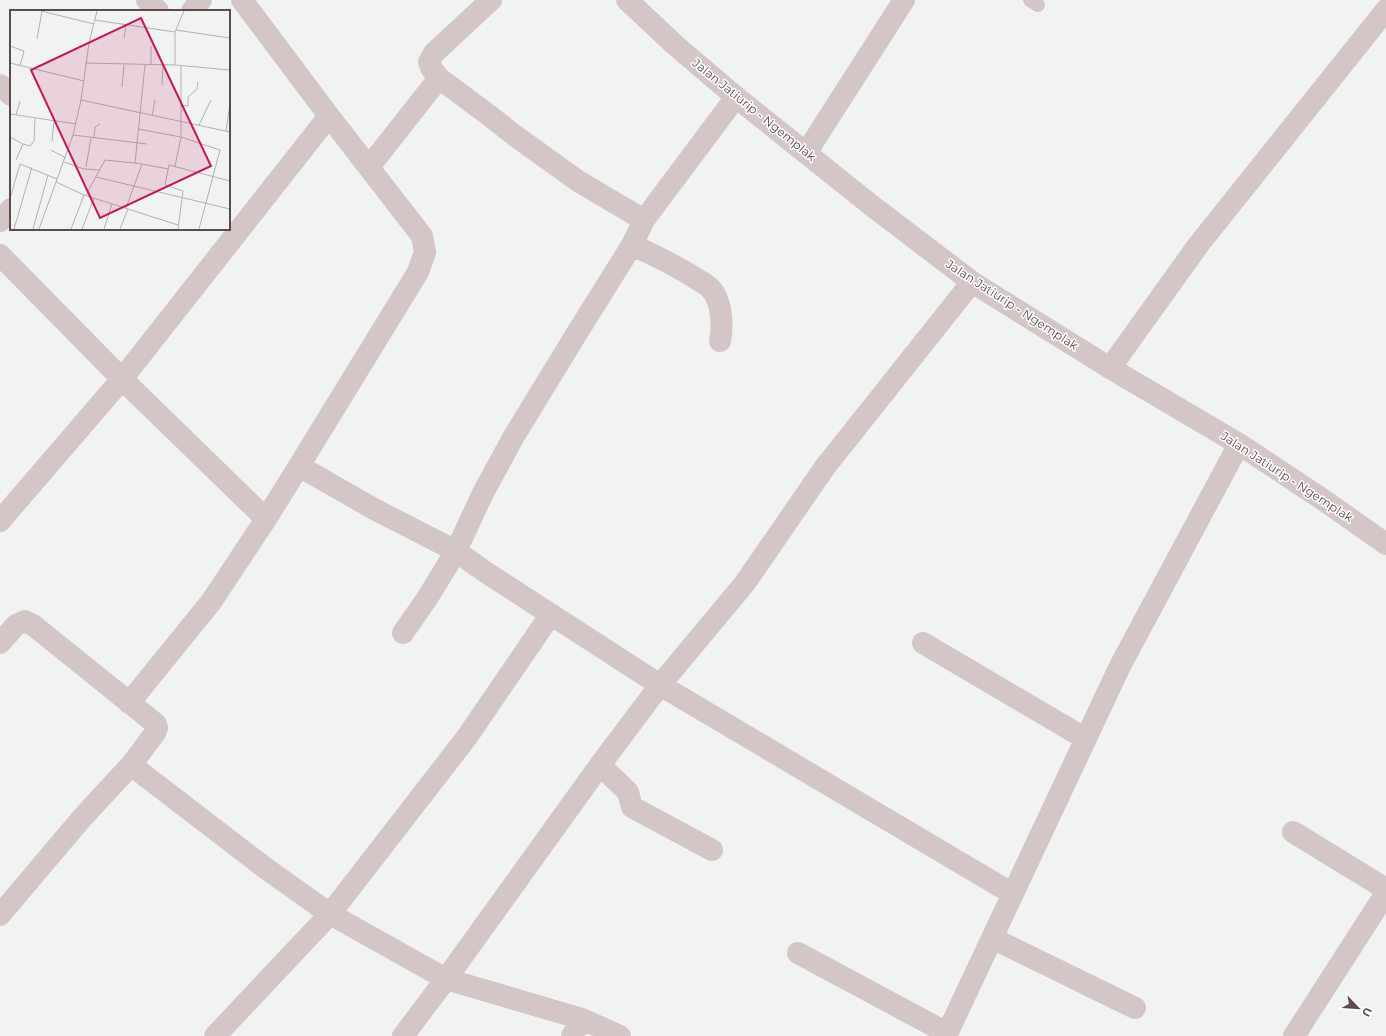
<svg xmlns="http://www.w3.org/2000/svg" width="1386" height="1036" font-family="Montserrat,sans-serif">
  <rect width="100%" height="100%" fill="#f1f3f2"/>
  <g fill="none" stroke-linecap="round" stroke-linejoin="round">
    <path stroke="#d4c6c7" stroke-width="14" d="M1030 0 1038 5"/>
    <path stroke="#d4c6c7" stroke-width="22" d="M147 0 158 11
      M242 0 329 116 422 236 425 252 418 272 299 466 374 509 456 551 484 571 660 685 1013 894
      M491 0 434 53 429 62 431 68 439 78 490 116 514 135 578 181 644 220
      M192 11 201 0
      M0 85 11 95
      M806 153 904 0
      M369 167 439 78
      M0 221 11 209
      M632 245C654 255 675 265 695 278 702 282 710 286 714 293 722 306 723 327 720 341
      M0 255 122 379 266 519 299 466
      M1110 368 1199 244 1386 10
      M0 521 122 379 329 116
      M403 633 428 597 456 551 483 493 514 436 577 333 632 245 644 220 736 97
      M0 643 16 625 25 621 33 625 156 724 157 728 155 733 131 765 82 818 0 915
      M923 643 1086 739
      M129 703 211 602 266 519
      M131 765 268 870 330 914 467 737 551 614
      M600 765 628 792 632 807 712 850
      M1293 832 1386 889
      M992 938 1135 1008
      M798 953 947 1033
      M215 1036 330 914 446 979 582 1019 620 1036
      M403 1036 446 979 600 765 660 685 745 583 825 467 972 282
      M572 1036 582 1019
      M946 1036 1120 666 1239 444
      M1294 1036 1386 893"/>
    <path stroke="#d4c6c7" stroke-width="22" d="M627 0 675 45 736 97 871 205 972 282 1110 368 1239 444 1322 499 1386 544"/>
  </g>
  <g text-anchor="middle" stroke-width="3" stroke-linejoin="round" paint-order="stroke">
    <g font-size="12" fill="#5d4a4b" stroke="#fff">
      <text transform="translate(754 110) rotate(39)" y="4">Jalan Jatiurip - Ngemplak</text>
      <text transform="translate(1012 305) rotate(33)" y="4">Jalan Jatiurip - Ngemplak</text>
      <text transform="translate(1287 477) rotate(33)" y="4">Jalan Jatiurip - Ngemplak</text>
    </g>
  </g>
  <g transform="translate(10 10)">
    <rect width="220" height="220" fill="#f1f3f2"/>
    <path fill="none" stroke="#b6afaf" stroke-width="1" d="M31 1 84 14M174 1 165 22V55L220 60M85 10 165 22M166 20 220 28M114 28 116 15M27 29 32 1M0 36 14 41 10 56M0 53 74 71M75 53 165 55M141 55V36M171 56V127L210 140 189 219M152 75 153 55M112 77 114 55M71 90 220 122M170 95 178 96V87L187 79 188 72M0 104 66 114M6 105 10 91M142 106 145 90M189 115 201 90M128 119 171 127 165 156M216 121 220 94M63 125 137 134M0 127 13 134M84 128 85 117 90 114M42 131 44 111M41 140 56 148M6 150 13 134 20 136 24 131 25 109M54 152 74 159 89 160M132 154 158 159M76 157 81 128M86 167 220 199M46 172 74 185 168 215M76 185 95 150 125 153 135 55M0 189 10 154 47 169M116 198 132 154 125 153M4 219 22 157M23 219 38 165M29 219 63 125 71 90 79 33 87 1M61 219 74 185M72 219 84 188M94 219 102 194M110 219 118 199M168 219 173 181 155 175 159 155 220 171"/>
    <path fill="#c2185b" fill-opacity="0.15" stroke="#c2185b" stroke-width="2" d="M131 8 201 156 90 208 21 60Z"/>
    <rect width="220" height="220" fill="none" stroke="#5d4a4b" stroke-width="2"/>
  </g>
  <g transform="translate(1358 1008) rotate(115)" stroke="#ffffff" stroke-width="3" paint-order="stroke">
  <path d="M0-3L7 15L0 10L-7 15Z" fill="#5d4a4b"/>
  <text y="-6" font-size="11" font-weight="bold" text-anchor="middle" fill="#5d4a4b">U</text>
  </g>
</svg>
